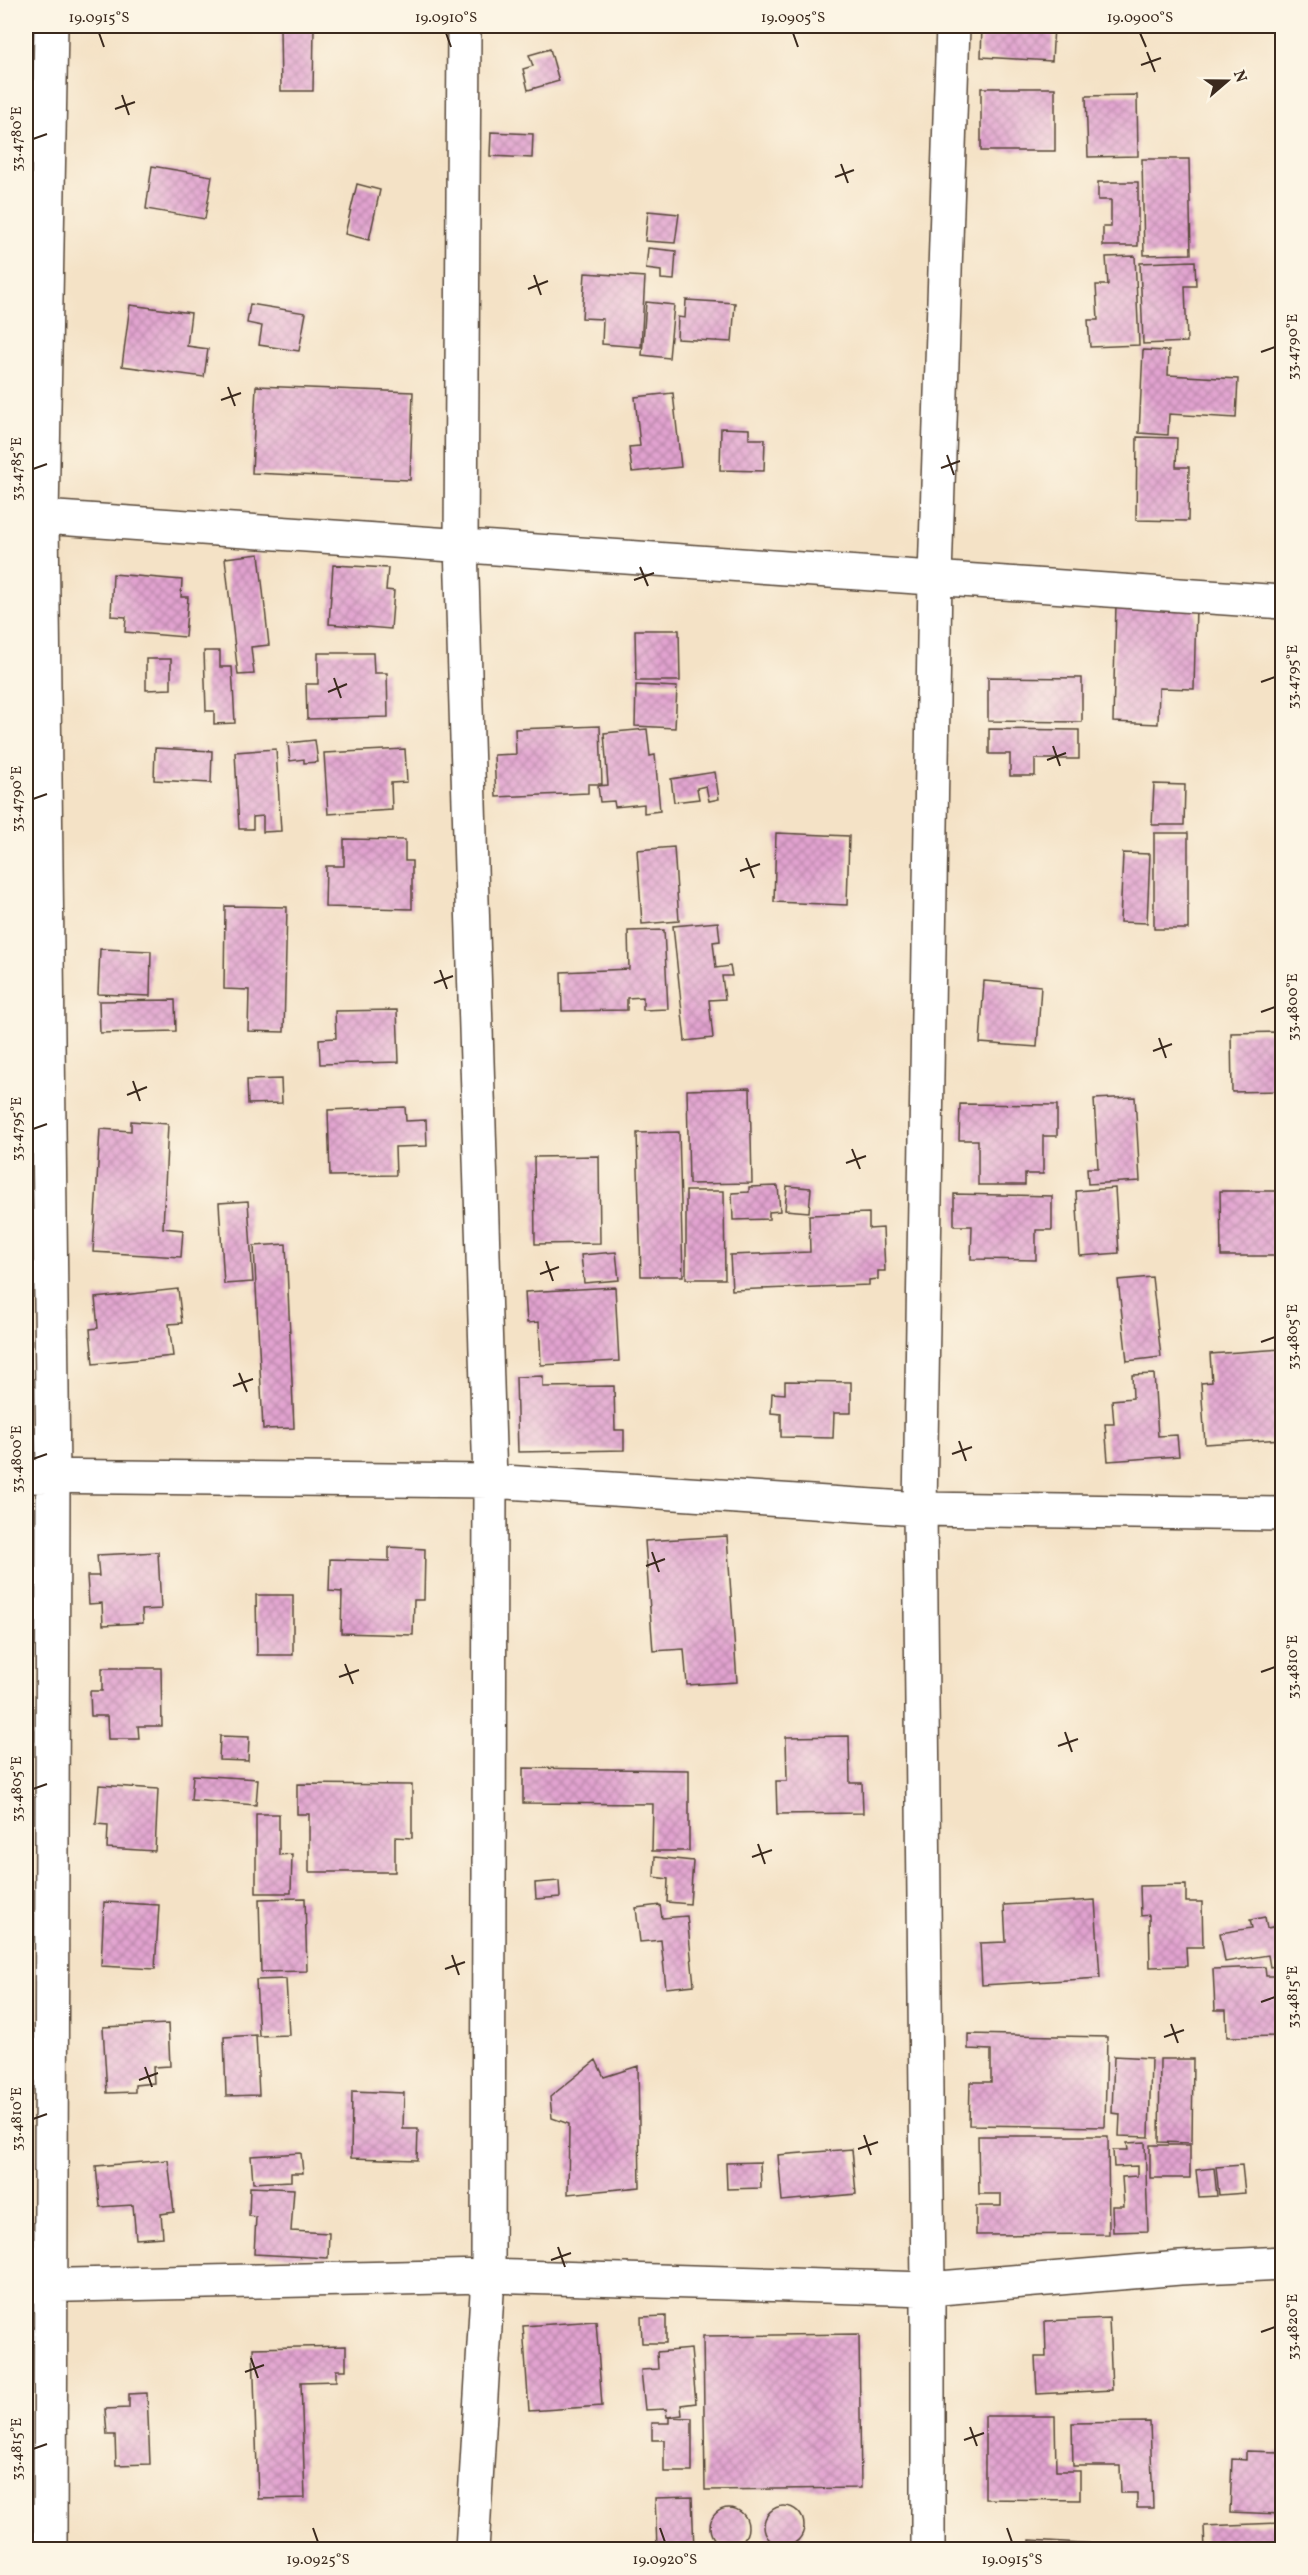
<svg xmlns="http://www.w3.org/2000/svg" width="1308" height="2575" font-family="Vollkorn,serif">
  <defs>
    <pattern id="building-cross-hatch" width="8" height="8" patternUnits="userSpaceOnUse" patternTransform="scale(1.5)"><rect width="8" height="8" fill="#e2a3d0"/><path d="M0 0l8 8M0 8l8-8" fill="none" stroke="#b885a8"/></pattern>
  </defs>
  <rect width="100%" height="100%" fill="#fcf5e5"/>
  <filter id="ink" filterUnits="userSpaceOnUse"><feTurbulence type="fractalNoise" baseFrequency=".0167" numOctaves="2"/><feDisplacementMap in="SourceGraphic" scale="12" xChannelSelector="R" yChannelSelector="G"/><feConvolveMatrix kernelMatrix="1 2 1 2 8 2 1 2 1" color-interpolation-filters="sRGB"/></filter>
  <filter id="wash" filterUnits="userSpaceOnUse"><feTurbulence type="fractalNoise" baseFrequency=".008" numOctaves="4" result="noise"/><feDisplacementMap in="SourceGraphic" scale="24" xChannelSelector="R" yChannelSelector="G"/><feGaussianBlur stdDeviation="1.35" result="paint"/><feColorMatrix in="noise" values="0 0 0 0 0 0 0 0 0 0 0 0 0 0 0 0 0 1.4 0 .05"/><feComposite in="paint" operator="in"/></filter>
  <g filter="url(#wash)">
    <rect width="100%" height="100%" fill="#f4e2c6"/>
    <g id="blocks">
      <path fill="url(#building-cross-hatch)" d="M982 26H1054L1052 61 981 57Z
        M314 27 313 91H281L280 28Z
        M550 49 559 81 528 90 523 69 533 66 529 55Z
        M981 88H1055V151H981Z
        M1137 95 1138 156 1088 157 1086 96Z
        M491 132 533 134 532 158 490 156Z
        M1142 159H1189L1191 254 1144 255Z
        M152 166 212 176 205 219 146 209Z
        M1098 182H1138V246H1103V227H1111V200H1098Z
        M357 184 380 190 369 240 345 234Z
        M648 211 679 214 675 243 645 241Z
        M648 248 676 251 674 280 661 279V271L646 269Z
        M1135 256 1139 345 1090 347 1088 320H1098L1096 285H1108L1106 257Z
        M1195 261 1196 286H1185L1187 342 1143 344 1140 263Z
        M585 273 645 277 641 347 602 344 603 319 582 318Z
        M686 300 735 303 732 342 677 339 678 317 685 318Z
        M646 302 674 305 669 358 642 355Z
        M250 304 306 313 299 351 259 345 262 326 247 323Z
        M130 305 191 313 187 346 208 349 204 377 122 366Z
        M1143 350 1169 351 1168 375 1238 379 1236 418 1169 414 1168 435 1139 433Z
        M256 386 413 392 410 480 252 473Z
        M673 393 681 467 632 472 629 447 640 446 635 397Z
        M721 428 749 429V439H765L764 471 720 470Z
        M1137 437 1177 438 1176 467H1189L1188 521 1136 520Z
        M259 554 269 645 251 647 254 674 238 675 225 558Z
        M333 565 388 568 386 590 394 591 391 629 329 624Z
        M113 574 182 580 181 597H188L185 637 125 632 126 617 111 616Z
        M1116 604 1196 606 1194 689 1159 688 1158 724 1113 722Z
        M635 630H679L680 681H636Z
        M204 651H220V667H232L235 723 214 724V711H206Z
        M318 653H373L374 673H387L388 717 307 719 306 684H318Z
        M146 659H171V689L146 690Z
        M988 677 1082 678V722L988 721Z
        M636 685 677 687 675 728 635 726Z
        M600 726 602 784H588V793L496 797 494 755 516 754 515 729Z
        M647 729 650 756 655 755 660 811 644 813V804L615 807 614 801 600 802 598 786 608 785 604 733Z
        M989 729 1079 730V759H1035V776H1010V754H989Z
        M315 740 318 762 304 763V759L290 761 288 743Z
        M155 748 212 751 211 783 154 780Z
        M276 749 281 831 263 832V816L253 817V829H239L235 752Z
        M405 749 407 782 391 783 392 810 328 814 324 753Z
        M715 772 719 799 709 801 706 786 697 788 699 799 674 802 671 779Z
        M1154 784 1185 785 1184 825H1152Z
        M776 833 849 836 847 905 774 902Z
        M1154 833H1188V929H1154Z
        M344 839 405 840V861H412V909L325 907 326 866H344Z
        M674 847 679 921 642 924 637 850Z
        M1123 853 1150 854 1147 923 1120 922Z
        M225 906 287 907 284 1032 248 1031 249 990 224 989Z
        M718 922 720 941 713 942 716 968 730 966 732 976H722L725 999 709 1000 713 1038 685 1041 673 926Z
        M664 930 668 1009 643 1010V997L627 998V1010L562 1011 561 972 629 969 628 931Z
        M100 949 151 951 150 996 98 994Z
        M984 981 1041 986 1037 1047 980 1043Z
        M175 1000 176 1031 100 1033 99 1001Z
        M397 1010 399 1062 320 1064 319 1039 336 1038 335 1011Z
        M1282 1032 1281 1091 1232 1092 1231 1033Z
        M281 1079 282 1103 248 1104 247 1080Z
        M750 1088 752 1183 689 1184 687 1090Z
        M1135 1097 1140 1181 1088 1184 1087 1168H1098L1094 1099Z
        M960 1104 1057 1105V1136H1043V1174H1025V1185H978V1140H959Z
        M405 1107 406 1121 426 1120 427 1146 395 1147 396 1175 330 1176 328 1110Z
        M131 1121 168 1124 163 1228 183 1230 181 1257 93 1252 100 1129 131 1131Z
        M679 1132 683 1276H641L637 1133Z
        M599 1156 600 1243 535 1244 534 1157Z
        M778 1186 780 1211 769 1212V1219L733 1220 732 1193 749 1192V1187Z
        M787 1186 811 1188 809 1212 785 1210Z
        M1115 1188 1119 1253 1080 1256 1076 1191Z
        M686 1191H724L725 1279H686Z
        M1220 1191H1278V1218H1282V1256H1221Z
        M954 1194 1052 1196V1230H1036V1260L971 1259 972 1226H954Z
        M248 1201 253 1282 224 1284 219 1203Z
        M869 1213V1229L883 1228 885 1271H878V1279L869 1280V1285L732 1290 730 1255 810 1252 809 1215Z
        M286 1244 294 1428 263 1429 254 1246Z
        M616 1252 619 1280 584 1283 581 1255Z
        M1152 1277 1161 1357 1127 1361 1118 1280Z
        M615 1287 619 1361 541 1365 539 1322 527 1323 525 1292Z
        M178 1289 182 1323 169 1324 173 1356 93 1364 90 1329 98 1328 95 1298Z
        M1282 1349V1389H1279L1282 1439 1205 1444 1201 1383 1212 1382 1210 1354Z
        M1154 1374 1158 1436 1177 1435 1179 1456 1108 1461 1105 1424H1114L1112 1400 1133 1398 1132 1375Z
        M543 1376V1387L614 1386 615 1430H624V1450L518 1452 516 1377Z
        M785 1381 851 1382V1413H834L833 1438 781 1437V1414L771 1413 772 1393 785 1394Z
        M727 1536 737 1682 687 1685 684 1649 653 1651 645 1541Z
        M389 1547 425 1549 424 1600H414L413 1635 341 1633 342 1592 329 1591 330 1559 389 1561Z
        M158 1552 161 1609 142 1610 143 1623 103 1625 102 1603 89 1604 87 1576H99L97 1555Z
        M256 1595H293V1655H257Z
        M102 1668H161L162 1726H138L139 1739H108L107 1716H91L90 1691H102Z
        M220 1736 249 1737 248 1761 219 1760Z
        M849 1736 850 1783H862L863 1813 777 1814 776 1781H787L786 1737Z
        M523 1768 689 1770V1851H652L653 1804 523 1803Z
        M193 1775 258 1779 256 1805 191 1800Z
        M297 1784 412 1785V1838L395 1837V1872H309V1814H297Z
        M99 1785 158 1789 155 1851 107 1848 108 1825 96 1824Z
        M256 1814H279V1855L292 1854 291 1893H256Z
        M655 1857 693 1861 690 1904 667 1902 668 1879 654 1877Z
        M559 1881 560 1897 536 1899 535 1883Z
        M1186 1885V1902H1202L1203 1947H1186L1187 1966 1150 1967 1149 1915 1141 1916 1140 1886Z
        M305 1898 307 1971 261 1972 259 1899Z
        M1095 1900 1100 1978 982 1985 980 1943 1006 1942 1004 1905Z
        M104 1902 159 1905 155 1969 101 1966Z
        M660 1905 662 1918 687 1916 694 1985 666 1988 661 1940 640 1942 636 1908Z
        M1265 1917 1267 1928 1282 1925V1965L1270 1967 1268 1955 1225 1962 1220 1933 1252 1928 1250 1920Z
        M1265 1967 1266 1976H1282V2036L1227 2037 1226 2010H1215L1213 1969Z
        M286 1979 289 2035 259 2036 256 1980Z
        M168 2024 170 2066 153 2067 154 2083 135 2085V2092L107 2093 103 2027Z
        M968 2034 1107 2037 1105 2127 969 2125 970 2082H991V2050L968 2049Z
        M256 2035 259 2095 226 2096 224 2037Z
        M1114 2056 1151 2058 1149 2137 1119 2136 1120 2114 1112 2113Z
        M1160 2059H1193L1192 2143 1159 2142Z
        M596 2060 604 2077 638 2066 640 2187 568 2194 569 2124 552 2118 550 2097Z
        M352 2091 404 2093 403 2129H418L417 2160 351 2158Z
        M978 2136H1108L1109 2234 976 2235V2206H1001V2194H979Z
        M1145 2142 1148 2231 1113 2232 1112 2206H1124L1122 2177 1137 2176V2166L1114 2167 1113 2150H1128L1127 2143Z
        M1150 2145H1190V2178H1150Z
        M852 2149 856 2194 782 2201 778 2155Z
        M301 2153 303 2173H291V2181L253 2183 251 2156Z
        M168 2160 174 2212 161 2214 163 2237 136 2239 133 2205 100 2207 96 2166Z
        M760 2162 761 2188 727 2189 726 2163Z
        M1242 2165 1245 2193 1219 2195 1216 2167Z
        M1214 2168 1217 2196 1199 2197 1196 2170Z
        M250 2187 294 2189 291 2231 329 2233 328 2258 254 2254 256 2217 249 2216Z
        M666 2316V2343H642L641 2317Z
        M1109 2318 1112 2390 1037 2394 1035 2357H1046L1045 2321Z
        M596 2321 602 2406 529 2411 523 2326Z
        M859 2334 861 2488 705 2490 703 2336Z
        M346 2346V2370H336V2381L301 2382 305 2498 258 2499 253 2348Z
        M691 2349 696 2403 681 2405 682 2415 667 2417 666 2409 645 2410 641 2370 658 2369 657 2352Z
        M147 2393 150 2464 116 2465 115 2435H107L105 2409 129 2408V2394Z
        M985 2416H1055L1056 2471H1080V2500L985 2499Z
        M669 2417 692 2418V2472H664V2440H652V2423H669Z
        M1150 2422 1153 2508H1137V2493H1121L1120 2466H1073L1072 2423Z
        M1246 2451 1282 2452V2514L1230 2512 1232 2459 1246 2460Z
        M692 2497 694 2550 657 2547 655 2498Z
        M764 2526a20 20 0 1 1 40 0a20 20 0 1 1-40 0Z
        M710 2527a19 19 0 1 1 38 0a19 19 0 1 1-38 0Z
        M1282 2523V2550H1205L1204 2526Z
        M1030 2540 1116 2545V2550H1030Z
        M759 2543 769 2550H743L752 2544Z
        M825 2545 858 2547V2550H825Z"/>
    </g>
  </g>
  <g filter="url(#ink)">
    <use href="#blocks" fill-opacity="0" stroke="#574637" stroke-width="1.5"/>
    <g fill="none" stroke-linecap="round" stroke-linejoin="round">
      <g stroke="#574637" stroke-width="36">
        <path id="minor" d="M464 26 461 545 490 1481 488 2276 472 2550
          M42 517 1282 602
          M26 1476 490 1481 920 1509 1282 1514
          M26 2286 488 2276 928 2289 1180 2268 1282 2263
          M50 2550 53 1477 42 517 51 26
          M928 2550V2289L920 1509 935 577 953 26"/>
      </g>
      <use href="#minor" stroke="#fff" stroke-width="33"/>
    </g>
  </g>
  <path fill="none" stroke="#3b2a1e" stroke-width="2" d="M99 33 104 47M446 33 451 47M793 33 798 47M1140 33 1146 47M1147 52 1155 72M1141 65 1161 58M122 95 129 115M115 109 135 102M33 139 47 134M841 164 848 183M835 177 854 170M534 275 541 295M528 289 548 281M1261 352 1275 347M228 387 235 406M221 400 241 393M947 455 954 475M941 468 960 461M33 469 47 464M640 567 648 586M634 580 654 573M334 678 341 698M1261 682 1275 677M328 692 347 684M1053 746 1060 766M1047 760 1066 753M33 799 47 794M746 858 754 878M740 871 760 864M440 970 447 989M434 983 453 976M1261 1012 1275 1007M1159 1038 1166 1058M1153 1051 1172 1044M133 1081 140 1101M127 1095 147 1087M33 1129 47 1124M852 1149 860 1169M846 1163 866 1156M546 1261 553 1281M540 1274 559 1267M1261 1342 1275 1337M239 1373 247 1392M233 1386 253 1379M959 1441 966 1461M952 1454 972 1447M33 1459 47 1454M652 1552 659 1572M646 1566 665 1559M345 1664 353 1684M1261 1672 1275 1667M339 1677 359 1670M1065 1732 1072 1752M1058 1746 1078 1739M33 1789 47 1784M758 1844 765 1864M752 1857 772 1850M452 1955 459 1975M445 1969 465 1962M1261 2002 1275 1997M1171 2024 1178 2043M1164 2037 1184 2030M145 2067 152 2087M139 2080 158 2073M33 2119 47 2114M864 2135 871 2155M858 2149 878 2142M558 2247 565 2267M551 2260 571 2253M1261 2332 1275 2327M251 2358 258 2378M245 2372 264 2365M970 2427 977 2446M964 2440 984 2433M33 2449 47 2444M313 2528 318 2542M660 2528 665 2542M1007 2528 1012 2542"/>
  <rect width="1308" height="2575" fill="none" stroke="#fcf5e5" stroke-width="66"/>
  <g transform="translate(1227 81) rotate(70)" stroke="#fcf5e5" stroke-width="4.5" paint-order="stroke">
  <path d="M0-4.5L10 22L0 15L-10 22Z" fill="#3b2a1e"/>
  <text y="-9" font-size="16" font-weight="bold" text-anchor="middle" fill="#3b2a1e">N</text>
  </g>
  <rect x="33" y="33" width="1242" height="2509" fill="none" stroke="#3b2a1e" stroke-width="2"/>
  <g font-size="15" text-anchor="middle" fill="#3b2a1e">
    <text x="99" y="22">19.0915°S</text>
    <text x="446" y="22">19.0910°S</text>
    <text x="793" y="22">19.0905°S</text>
    <text x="1140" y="22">19.0900°S</text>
    <text transform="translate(16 139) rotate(-90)" y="5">33.4780°E</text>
    <text transform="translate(1292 347) rotate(-90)" y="5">33.4790°E</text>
    <text transform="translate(16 469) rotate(-90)" y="5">33.4785°E</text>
    <text transform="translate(1292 677) rotate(-90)" y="5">33.4795°E</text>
    <text transform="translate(16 799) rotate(-90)" y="5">33.4790°E</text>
    <text transform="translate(1292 1007) rotate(-90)" y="5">33.4800°E</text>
    <text transform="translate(16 1129) rotate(-90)" y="5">33.4795°E</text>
    <text transform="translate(1292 1337) rotate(-90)" y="5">33.4805°E</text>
    <text transform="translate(16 1459) rotate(-90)" y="5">33.4800°E</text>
    <text transform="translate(1292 1667) rotate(-90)" y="5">33.4810°E</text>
    <text transform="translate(16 1789) rotate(-90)" y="5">33.4805°E</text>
    <text transform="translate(1292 1997) rotate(-90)" y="5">33.4815°E</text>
    <text transform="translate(16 2119) rotate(-90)" y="5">33.4810°E</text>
    <text transform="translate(1292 2327) rotate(-90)" y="5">33.4820°E</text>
    <text transform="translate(16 2449) rotate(-90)" y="5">33.4815°E</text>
    <text x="318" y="2564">19.0925°S</text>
    <text x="665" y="2564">19.0920°S</text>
    <text x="1012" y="2564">19.0915°S</text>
  </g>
</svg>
